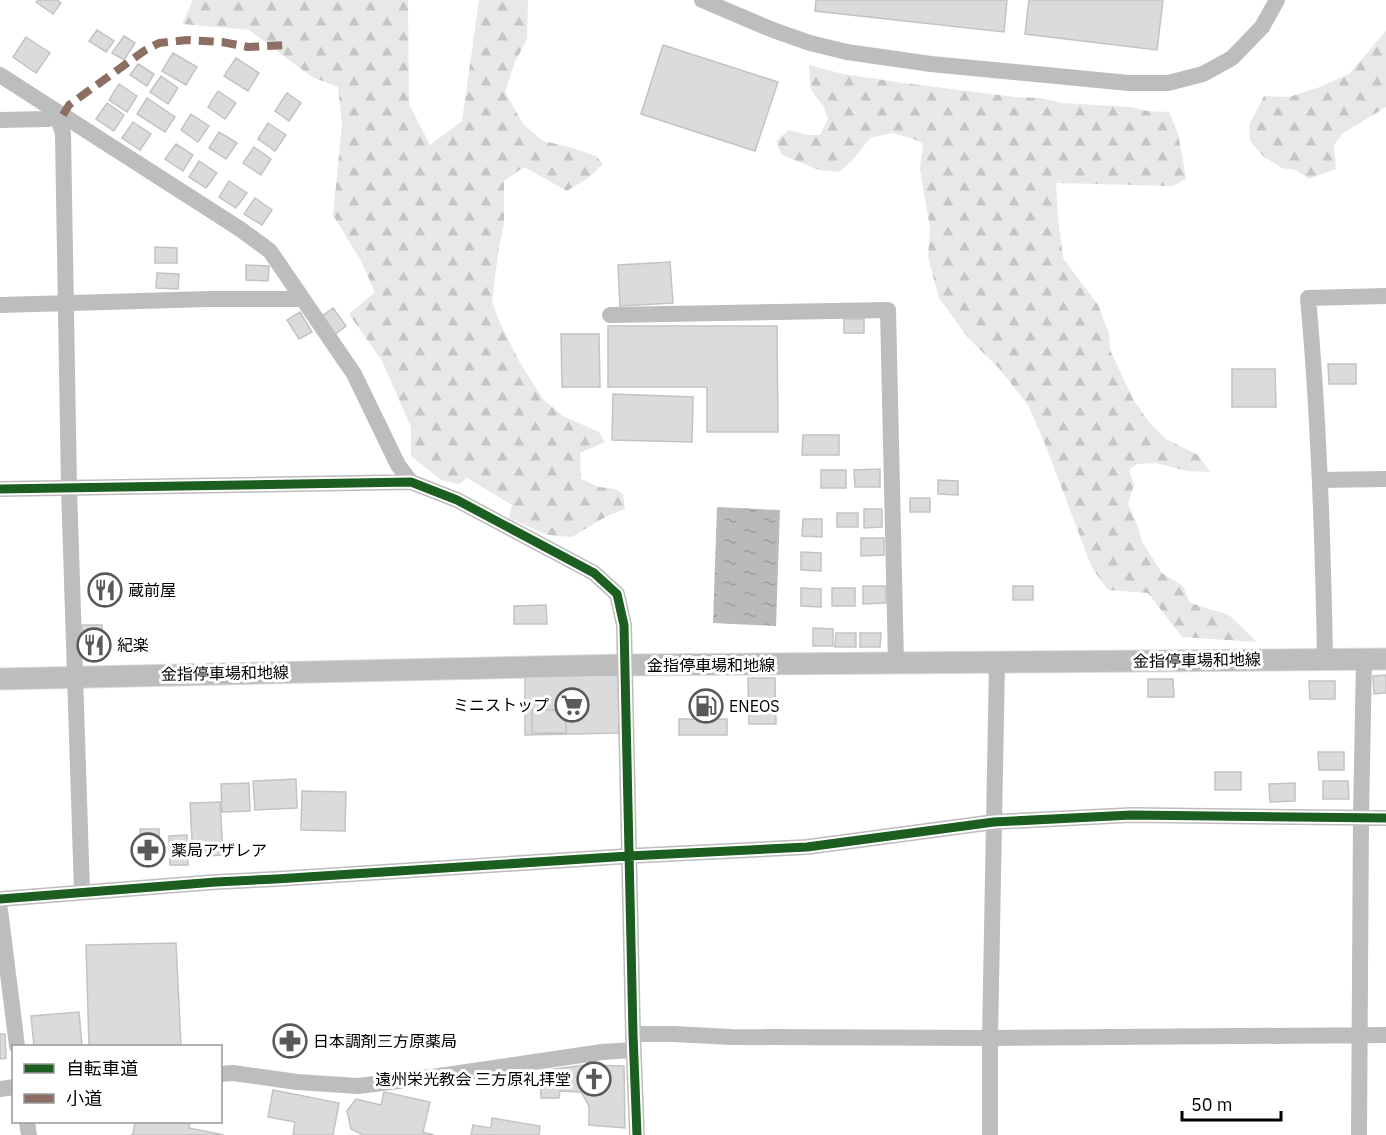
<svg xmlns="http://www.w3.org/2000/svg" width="1386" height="1135" font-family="'IBM Plex Sans','Noto Sans JP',sans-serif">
  <defs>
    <pattern id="forest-firs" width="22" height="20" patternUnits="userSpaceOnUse" patternTransform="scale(1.5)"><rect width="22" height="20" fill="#e8e8e8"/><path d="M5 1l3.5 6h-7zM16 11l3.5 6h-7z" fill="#c5c5c5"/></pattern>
    <pattern id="water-ripples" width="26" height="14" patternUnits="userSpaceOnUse" patternTransform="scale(1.5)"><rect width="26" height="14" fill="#bababa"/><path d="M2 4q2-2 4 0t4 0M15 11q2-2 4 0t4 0" fill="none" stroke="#9e9e9e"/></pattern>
  </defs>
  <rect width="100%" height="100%" fill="#fff"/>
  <path fill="url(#forest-firs)" d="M193 0H408L409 104 430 145 462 121 479 0H528L527 39 515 62 505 92 523 124 543 141 570 147 596 156 603 164 588 178 567 191 524 167 504 181V224L499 247 492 302 501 325 520 363 543 399 563 416 599 432 605 442 580 453 581 479 599 487 615 489 623 494 625 509 607 516 572 537 548 535 509 518 512 505 467 478 459 484 441 480 411 456V427L382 361 349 314 375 292 361 261 333 215 342 125 338 87 312 77 249 30 182 24Z
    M1386 31V107L1343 133 1334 145 1336 169 1309 179 1296 170 1282 168 1264 157 1250 141 1249 125 1264 96 1289 97 1320 87 1349 74Z
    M809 65 843 74 904 83 1015 97 1040 98 1063 103 1131 107 1148 111 1169 112 1178 133 1186 179 1173 186 1056 183 1058 217 1063 258 1098 305 1109 333 1110 350 1133 399 1148 421 1166 439 1198 455 1210 472 1187 471 1156 463 1137 464 1129 470 1134 484 1128 504 1138 527 1142 542 1162 573 1183 586 1190 603 1229 615 1257 642 1182 637 1148 593 1108 590 1092 568 1045 444 1028 405 998 367 969 339 939 298 928 257 930 228 920 169 923 144 914 139 892 133 870 138 852 161 839 172 819 170 782 155 776 141 789 130 809 135H820L828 119 824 107 811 90Z"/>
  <path fill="url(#water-ripples)" d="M717 507 780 510 776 626 713 623Z"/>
  <path fill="#dbdbdb" stroke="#c3c3c3" stroke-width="1.5" d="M38 0H57L61 3 53 14 36 2Z
    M816 0H1007L1004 32 815 11Z
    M1029 0H1163L1157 50 1025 34Z
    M97 30 114 41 106 52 89 41Z
    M124 36 135 43 124 60 112 53Z
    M26 37 50 53 36 73 13 57Z
    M663 45 778 82 755 151 641 114Z
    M173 53 197 67 186 85 162 71Z
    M236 58 259 73 248 91 224 76Z
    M138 64 154 74 147 86 130 75Z
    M161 76 178 88 168 104 150 92Z
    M119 84 137 96 127 112 109 100Z
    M218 91 236 103 225 119 208 107Z
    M287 93 301 103 289 121 275 111Z
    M147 98 175 117 165 132 137 114Z
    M107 103 124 115 114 131 96 119Z
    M191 114 209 126 198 142 181 130Z
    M133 122 151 134 140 150 122 138Z
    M268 123 286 135 275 151 258 139Z
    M219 132 237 143 226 159 209 148Z
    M176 144 193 155 183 171 165 159Z
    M254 147 271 159 261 175 243 163Z
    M199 161 217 173 206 188 189 177Z
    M229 181 247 193 236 208 219 197Z
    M255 198 272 210 262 225 244 214Z
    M155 247 177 248V263H155Z
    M670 262 673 303 620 306 618 265Z
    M246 265 269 266 268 281 246 280Z
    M157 273 179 274 178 289 156 288Z
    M333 308 346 326 334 335 321 317Z
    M300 312 312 332 299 339 287 320Z
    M844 319H864V333H844Z
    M608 326H777L778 432H707V387H608Z
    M561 334H599L600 387H562Z
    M1328 364H1356V384H1329Z
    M1232 369H1275L1276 407H1232Z
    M613 394 693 397 692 442 612 440Z
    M803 435H839V455H802Z
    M880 469V487H855L854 470Z
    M821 470H846V488H821Z
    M938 480 958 481V495L938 494Z
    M910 498H930V512H910Z
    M864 509H882V527L864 528Z
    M837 513H858V527H837Z
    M803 519H822V537L802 536Z
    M861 538H884V555L861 556Z
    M801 552 821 553V571L801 570Z
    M118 582 119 600 95 601 94 583Z
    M863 586H886V603L863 604Z
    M1013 586H1033V600H1013Z
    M801 588 821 589V607L801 606Z
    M832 588H855V606H832Z
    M546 605 547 624H514V606Z
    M82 625H102L103 655 82 656Z
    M813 628 833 629V646H813Z
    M836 633H856V647H835Z
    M860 633H881L880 647H860Z
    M619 673V733L525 735V676Z
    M1386 675V693L1374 694 1373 676Z
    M748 678H775L776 724H749Z
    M1148 679H1173L1174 697H1148Z
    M1309 681H1335V699H1310Z
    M532 710H566V733H532Z
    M679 719H727V735H679Z
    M1318 752H1344V770H1319Z
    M1215 772H1241V790H1215Z
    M296 779 297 808 255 810 253 781Z
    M1323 781H1348L1349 799H1323Z
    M249 783 250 811 222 812 221 784Z
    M1295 783V801L1270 802 1269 784Z
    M302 791 346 792 345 831 301 830Z
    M220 802 223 855 193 857 190 803Z
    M140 829H159L160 861H141Z
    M187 835 188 865H170L169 836Z
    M176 943 181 1046H89L86 945Z
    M79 1012 82 1046H34L31 1016Z
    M0 1034H5L6 1058 0 1059Z
    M585 1065 624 1066 625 1128 589 1125V1106L581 1092 560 1091 559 1098H541L540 1071Z
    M273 1090 339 1103 333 1135H293L295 1122 268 1117Z
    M384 1092 430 1102 423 1132 434 1135H363L351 1129 347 1111 356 1099 381 1105Z
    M492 1118 540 1126 539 1135H471L473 1125 491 1128Z
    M135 1122H190L189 1128 224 1135H131L133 1134Z"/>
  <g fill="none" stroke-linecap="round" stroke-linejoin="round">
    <g stroke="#dbdbdb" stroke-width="23">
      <path id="major" d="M0 679 625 665 1386 659"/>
    </g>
    <path stroke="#bdbdbd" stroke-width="16" d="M702 0 773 30 810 43 847 52 931 64 1129 83H1168L1203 74 1232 58 1262 27 1277 0
      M0 75 240 229 270 251 354 374 398 465 411 482
      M0 120 48 119 63 115 59 121 63 134 69 488 82 892
      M0 305 210 299H302
      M610 315 888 310 896 663
      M1320 480 1386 479
      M0 489 411 482 457 500 594 573 617 594 624 625 633 1034 637 1135
      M1325 659C1323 539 1319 418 1308 298L1386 296
      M0 899 216 882 276 879 629 856 807 847 994 822 1131 815 1386 818
      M0 910 17 1046
      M633 1034H673L731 1037 990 1038 1386 1035
      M220 1074 233 1073 297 1082 358 1086 439 1076 602 1052 633 1050
      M0 1089 14 1087
      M27 1122 29 1135
      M990 1135V1038L997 662
      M1359 1135 1361 818 1364 659"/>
    <use href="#major" stroke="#bdbdbd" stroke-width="21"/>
    <path stroke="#8d6e63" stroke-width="8" stroke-dasharray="15 8" stroke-linecap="butt" d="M63 115 69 105 144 51 159 43 187 40 222 42 248 47 289 45"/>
    <g stroke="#fff" stroke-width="13">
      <path id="cycleway" d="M0 489 411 482 457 500 594 573 617 594 624 625 633 1034 637 1135
        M0 899 216 882 276 879 629 856 807 847 994 822 1131 815 1386 818"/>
    </g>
    <use href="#cycleway" stroke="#1b5e20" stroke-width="9"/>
  </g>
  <defs>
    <g id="restaurant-ring" transform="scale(1.725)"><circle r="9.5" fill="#fff" stroke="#595959" stroke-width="1.5"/><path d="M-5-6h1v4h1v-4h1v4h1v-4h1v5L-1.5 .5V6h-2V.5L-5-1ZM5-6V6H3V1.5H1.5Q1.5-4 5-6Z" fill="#595959"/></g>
    <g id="supermarket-ring" transform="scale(1.725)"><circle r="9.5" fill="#fff" stroke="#595959" stroke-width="1.5"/><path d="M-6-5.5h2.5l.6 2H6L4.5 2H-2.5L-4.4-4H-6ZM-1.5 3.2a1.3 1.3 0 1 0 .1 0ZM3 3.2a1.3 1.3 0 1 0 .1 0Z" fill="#595959"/></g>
    <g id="fuel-ring" transform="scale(1.725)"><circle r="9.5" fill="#fff" stroke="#595959" stroke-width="1.5"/><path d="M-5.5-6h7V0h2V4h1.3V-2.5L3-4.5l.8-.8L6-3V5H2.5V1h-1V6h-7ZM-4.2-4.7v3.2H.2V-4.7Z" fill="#595959"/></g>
    <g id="pharmacy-ring" transform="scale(1.725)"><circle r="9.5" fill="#fff" stroke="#595959" stroke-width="1.5"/><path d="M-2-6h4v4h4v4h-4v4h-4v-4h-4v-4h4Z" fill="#595959"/></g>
    <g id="church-ring" transform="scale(1.725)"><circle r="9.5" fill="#fff" stroke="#595959" stroke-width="1.5"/><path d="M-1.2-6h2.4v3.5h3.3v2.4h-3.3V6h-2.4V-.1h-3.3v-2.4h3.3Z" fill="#595959"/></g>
  </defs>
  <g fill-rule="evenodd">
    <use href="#restaurant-ring" x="105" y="590"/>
    <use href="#restaurant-ring" x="94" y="645"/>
    <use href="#supermarket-ring" x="572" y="705"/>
    <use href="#fuel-ring" x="706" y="706"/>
    <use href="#pharmacy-ring" x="148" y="850"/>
    <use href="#pharmacy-ring" x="290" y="1041"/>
    <use href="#church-ring" x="594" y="1079"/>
  </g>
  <g text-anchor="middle" stroke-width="6" stroke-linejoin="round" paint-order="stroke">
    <g font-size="16" fill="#000" stroke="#fff" text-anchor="start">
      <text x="128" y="596">蔵前屋</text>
      <text x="117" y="651">紀楽</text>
      <text x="549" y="711" text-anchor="end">ミニストップ</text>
      <text x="729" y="712">ENEOS</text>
      <text x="171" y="856">薬局アザレア</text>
      <text x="313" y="1047">日本調剤三方原薬局</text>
      <text x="571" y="1085" text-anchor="end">遠州栄光教会 三方原礼拝堂</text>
    </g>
    <g font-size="16" fill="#000" stroke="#fff">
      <text transform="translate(1197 660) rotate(-1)" y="6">金指停車場和地線</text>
      <text x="711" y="671">金指停車場和地線</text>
      <text transform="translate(225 673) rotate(-1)" y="6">金指停車場和地線</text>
    </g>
  </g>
  <rect x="12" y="1045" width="210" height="78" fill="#ffffff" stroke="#999999" stroke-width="1.5"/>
  <rect x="24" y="1064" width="30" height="9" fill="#1b5e20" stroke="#999999" stroke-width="1.5"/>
  <text x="66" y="1075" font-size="18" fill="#000000">自転車道</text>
  <rect x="24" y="1094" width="30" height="9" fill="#8d6e63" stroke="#999999" stroke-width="1.5"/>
  <text x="66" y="1105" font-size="18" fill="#000000">小道</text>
  <path d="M1182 1111v9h99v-9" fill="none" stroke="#000000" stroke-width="3"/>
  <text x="1191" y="1111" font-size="18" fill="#000000" stroke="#ffffff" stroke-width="4.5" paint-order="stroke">50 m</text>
</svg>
